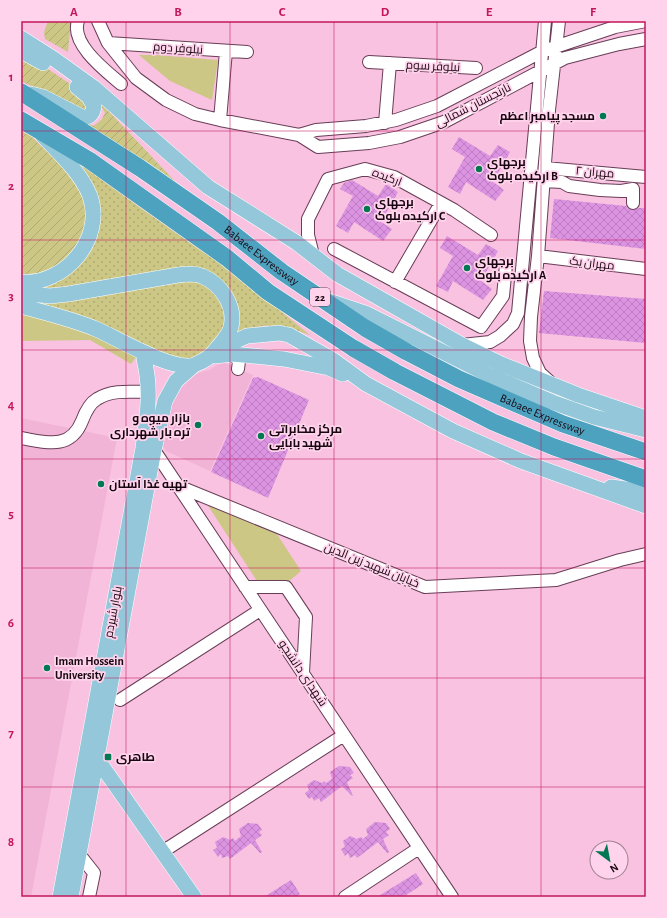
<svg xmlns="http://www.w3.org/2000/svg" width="667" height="918" font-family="'Alegreya Sans',Cairo,sans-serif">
  <defs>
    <pattern id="grass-dots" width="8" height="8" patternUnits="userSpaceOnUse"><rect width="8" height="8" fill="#cdc786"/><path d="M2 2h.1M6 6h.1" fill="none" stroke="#afa973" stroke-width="1.8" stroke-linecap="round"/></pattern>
    <pattern id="garden-furrows" width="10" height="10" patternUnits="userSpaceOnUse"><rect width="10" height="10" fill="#cdc786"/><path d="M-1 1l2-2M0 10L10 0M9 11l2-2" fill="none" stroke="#afa973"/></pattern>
    <pattern id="building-cross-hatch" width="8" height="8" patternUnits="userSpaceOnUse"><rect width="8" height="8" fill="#dc93e2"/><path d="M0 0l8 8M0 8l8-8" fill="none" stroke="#bc7dc1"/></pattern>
  </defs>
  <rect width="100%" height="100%" fill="#f8c2e0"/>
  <path fill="#f1b4d6" d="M222 362 253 375 210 471 166 451 162 444 173 395 177 387 193 375 211 369Z
    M21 418 117 438 31 897H21Z"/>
  <path fill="url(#grass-dots)" d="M75 160C128 200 184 238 239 277 263 296 286 316 310 335 281 325 262 320 234 336L236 322 209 275 55 290 21 287Z
    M196 279 223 300 226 327 202 356 184 362 21 297Z"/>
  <path fill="#cdc786" d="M139 55H156L218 60 212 100 170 81Z
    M21 313 89 332 136 357 131 364 90 340 21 341Z
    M205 501 271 525 301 571 287 583 257 581Z"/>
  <path fill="url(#garden-furrows)" d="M48 21H73L70 30 68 52 45 39 44 32Z
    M21 55 42 65 70 84 82 95 89 113 21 81Z
    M98 100 189 196 81 121 94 126 102 119 105 113Z
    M21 130 30 135 69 173 85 196 87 224 78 247 51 272 21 277Z"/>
  <path fill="url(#building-cross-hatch)" d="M459 137 490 156 498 145 510 152 493 182 504 190 495 201 466 182 460 194 448 187 465 157 452 149Z
    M352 180 378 196 386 184 398 192 381 222 392 229 383 241 354 222 348 233 336 226 353 196 340 189 344 183Z
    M554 199 626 206 629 209 633 210 639 208H646V249L550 238Z
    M447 236 478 255 486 244 498 251 481 281 492 289 483 300 453 281 448 292 436 286 453 256 440 248Z
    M544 291 646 299V343L539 333Z
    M258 377 309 400 268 498 211 472 253 378Z
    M339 766 350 767 354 773 350 775 353 778 347 782 353 796H352L342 786 321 802 319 798 314 801 312 797 309 799 305 793 309 790 307 785 314 780 322 783 324 781 326 783 332 779 330 772Z
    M375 822 386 823 390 829 386 832 389 835 383 839 389 852 387 853 378 842 357 858 355 855 350 858 348 853 345 856 341 849 345 847 343 841 350 836 357 839 361 837 363 839 368 835 366 829Z
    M248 823 258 824 262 830 259 832 262 835 255 840 262 852 260 853 251 843 230 859 228 856 222 858 221 854 218 857 213 850 217 848 215 842 223 837 230 840 233 838 235 841 241 836 239 829Z
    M416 873 423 884 403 897H377Z
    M291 880 300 894 296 897H264Z"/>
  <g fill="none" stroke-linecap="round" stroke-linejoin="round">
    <g stroke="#693d57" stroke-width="14">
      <path id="minor" d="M78 21C70 44 106 71 121 84
        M98 21 108 43 136 78 166 100 195 114 220 120 299 135 318 147 369 143 400 137 444 122 565 58 619 44 646 39
        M108 43 247 52
        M369 62 476 68
        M220 120 226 51
        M385 123 390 63
        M299 135 316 130 366 126 396 120 437 106 543 51 615 27 646 21
        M545 168 646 177
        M544 181 562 182 569 186 600 190 621 191 633 189
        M633 203V189
        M334 249 481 327 503 296 506 265
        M313 255 308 235V219L328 179 365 169 394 177 454 210 491 235
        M538 256 646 269
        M395 282 441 203
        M462 345 490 342 500 336 513 324 518 313 545 21
        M233 354 239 361 238 369
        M550 382 540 373 533 358 530 341 531 317 538 256 549 110 559 21
        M21 438C45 442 70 451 82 421 85 413 90 403 97 399 113 389 132 392 149 392
        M149 449 154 450 452 897
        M178 486 425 587 556 580 620 560 646 554
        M245 587H286L306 617 303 673
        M120 700 260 610
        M162 852 344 735
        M79 854 94 873 89 897
        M345 897 419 848"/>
    </g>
    <g stroke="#fff" stroke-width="16">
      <path id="major" d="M21 38 54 59 93 87 208 187 297 243 337 274 462 345 501 364 578 395 646 418
        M21 51 43 63
        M31 94 43 97 84 118C91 116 93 113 94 106L89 97 77 87
        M21 282C64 286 105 239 90 196 81 173 60 154 43 136
        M21 293 50 296 68 294 178 275C186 274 194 273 202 276 221 284 236 306 231 327 229 335 223 341 218 347 212 356 205 361 194 365 173 372 117 338 96 329 72 319 46 313 21 306
        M329 301 365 313 491 376 552 402 594 417 646 430
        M218 352 227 345 247 336 279 333 289 335 333 360 366 384 453 431 521 461 646 506
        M215 356 233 354 284 359 329 368 343 374
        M611 487 646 492
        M93 758 97 759 194 897
        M60 897 143 448C147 417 152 391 144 359
        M71 897 154 450 165 401 176 381 193 366"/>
    </g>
    <g stroke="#fff" stroke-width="18">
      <g id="highway">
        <path id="s1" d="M21 92 140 168 218 222 282 272 365 328 407 352 459 379 505 399 563 424 646 452"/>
        <path d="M21 120 89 160 227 258 268 292 353 348 395 372 493 422 554 447 646 479"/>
      </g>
    </g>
    <use href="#minor" stroke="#fff" stroke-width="12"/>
    <use href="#major" stroke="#94c7d9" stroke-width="15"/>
    <use href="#highway" stroke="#4da2c0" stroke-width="17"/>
  </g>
  <path fill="none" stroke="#c2185b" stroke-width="1" stroke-opacity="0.55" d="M126 21V897M230 21V897M334 21V897M437 21V897M541 21V897M21 131H646M21 240H646M21 350H646M21 459H646M21 568H646M21 678H646M21 787H646"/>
  <g fill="#007854" stroke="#ffd3eb" stroke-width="1.5">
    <circle cx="603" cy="116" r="4"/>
    <circle cx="479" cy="169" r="4"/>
    <circle cx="367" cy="209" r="4"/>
    <circle cx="467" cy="268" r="4"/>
    <circle cx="198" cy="425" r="4"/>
    <circle cx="261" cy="436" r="4"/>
    <circle cx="101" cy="484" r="4"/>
    <circle cx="47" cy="668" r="4"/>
    <rect x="104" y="753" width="8" height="8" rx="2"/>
  </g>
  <g text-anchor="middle" stroke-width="3.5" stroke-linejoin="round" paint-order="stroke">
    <rect fill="#ffd3eb" stroke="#5d4452" stroke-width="1" x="310" y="288" width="20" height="18" rx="3"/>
    <g font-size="11" font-weight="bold" fill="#180711">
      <text x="320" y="301">22</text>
    </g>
    <g font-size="12" fill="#180711" stroke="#ffd3eb">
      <text transform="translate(178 48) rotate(4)" y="4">نیلوفر دوم</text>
      <text transform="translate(433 66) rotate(3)" y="4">نیلوفر سوم</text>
      <text transform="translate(473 105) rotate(-27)" y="4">نارنجستان شمالی</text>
      <text transform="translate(595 172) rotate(5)" y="4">مهران ۲</text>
      <text transform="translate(387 177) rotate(21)" y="4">ارکیده</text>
      <text dy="4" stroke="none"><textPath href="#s1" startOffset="291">Babaee Expressway</textPath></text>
      <text transform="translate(592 263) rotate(7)" y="4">مهران یک</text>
      <text dy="4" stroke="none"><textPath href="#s1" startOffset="615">Babaee Expressway</textPath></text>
      <text transform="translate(372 565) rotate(22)" y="4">خیابان شهید زین الدین</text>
      <text transform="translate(113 612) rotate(-79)" y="4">بلوار شیردم</text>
      <text transform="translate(303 673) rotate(56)" y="4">شهدای دانشجو</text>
    </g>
    <g font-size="12" font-weight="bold" fill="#180711" stroke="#ffd3eb" text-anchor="start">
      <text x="595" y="120" text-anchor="end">مسجد پیامبر اعظم</text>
      <text x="487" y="166">برجهای<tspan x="487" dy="14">ارکیده بلوک B</tspan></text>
      <text x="375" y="206">برجهای<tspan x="375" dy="14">ارکیده بلوک C</tspan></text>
      <text x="475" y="265">برجهای<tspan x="475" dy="14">ارکیده بلوک A</tspan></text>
      <text x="190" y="422" text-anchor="end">بازار میوه و<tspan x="190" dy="14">تره بار شهرداری</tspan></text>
      <text x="269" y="433">مرکز مخابراتی<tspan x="269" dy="14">شهید بابایی</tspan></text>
      <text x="109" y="488">تهیه غذا آستان</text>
      <text x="55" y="665">Imam Hossein<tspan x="55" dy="14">University</tspan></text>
      <text x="116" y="761">طاهری</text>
    </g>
  </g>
  <rect width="667" height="918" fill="none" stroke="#ffd3eb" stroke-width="44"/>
  <g transform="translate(609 860) rotate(148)"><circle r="19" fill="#ffd3eb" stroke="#a38194"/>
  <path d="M0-3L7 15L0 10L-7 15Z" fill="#007854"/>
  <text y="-6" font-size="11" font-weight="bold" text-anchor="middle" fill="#180711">N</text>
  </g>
  <rect x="22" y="22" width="623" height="874" fill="none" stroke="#c2185b" stroke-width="1.5"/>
  <g font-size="13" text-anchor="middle" font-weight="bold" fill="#c2185b">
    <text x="74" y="16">A</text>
    <text x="178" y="16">B</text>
    <text x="282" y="16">C</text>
    <text x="385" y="16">D</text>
    <text x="489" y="16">E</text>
    <text x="593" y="16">F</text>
    <text x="11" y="81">1</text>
    <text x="11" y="190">2</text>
    <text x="11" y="300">3</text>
    <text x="11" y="409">4</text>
    <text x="11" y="518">5</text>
    <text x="11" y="627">6</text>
    <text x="11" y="737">7</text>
    <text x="11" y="846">8</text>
  </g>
</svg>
